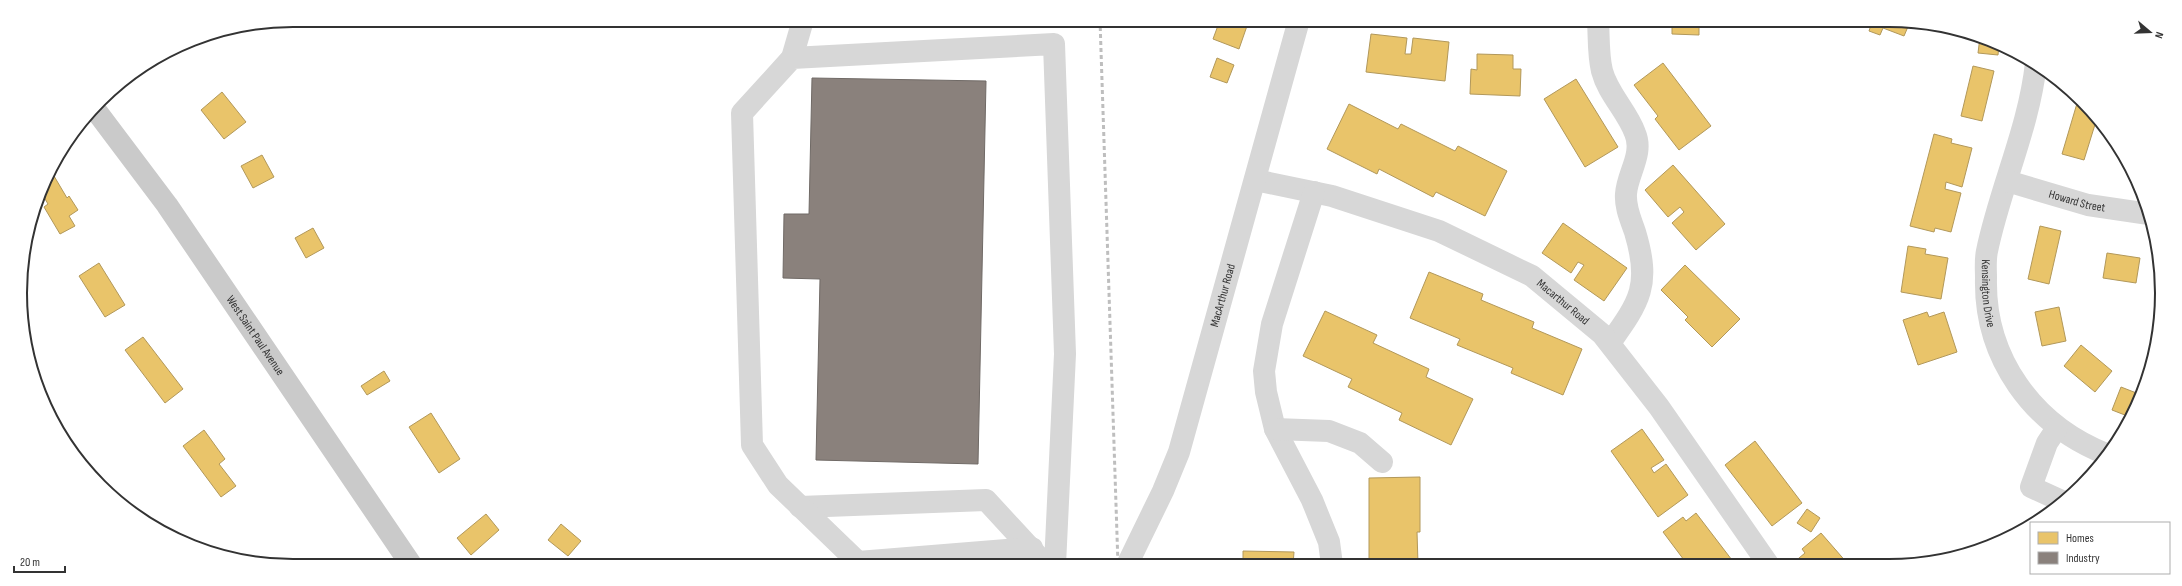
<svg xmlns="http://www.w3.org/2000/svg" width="2182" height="586" font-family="'Sofia Sans Condensed',sans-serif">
  <rect width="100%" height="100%" fill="#fff"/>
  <path fill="#e9c46a" stroke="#b2985a" d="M1220 20H1240L1248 23 1239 49 1213 39Z
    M1672 20H1699V35L1672 34Z
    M1867 20H1889L1910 22 1904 36 1883 28 1880 35 1869 31 1872 22Z
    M215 33 195 45 192 40Z
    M1371 34 1407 38 1405 54H1411L1413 38 1449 42 1445 81 1366 72Z
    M1980 37 1999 44 1998 55 1978 53Z
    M1477 54 1513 55V69H1521L1520 96 1470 94 1471 69 1477 70Z
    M1217 58 1234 65 1227 83 1210 77Z
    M1663 63 1711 126 1679 150 1655 119 1658 116 1634 85Z
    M1973 66 1994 71 1982 121 1961 116Z
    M1576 79 1618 147 1585 167 1544 99Z
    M222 92 246 122 224 139 201 110Z
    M2078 100 2084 102 2097 118 2084 160 2062 154Z
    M1349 104 1398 129 1401 124 1455 151 1458 146 1507 171 1485 216 1436 192 1433 197 1379 169 1377 174 1327 149Z
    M1934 134 1952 139 1951 143 1972 148 1962 187 1946 182 1945 189 1961 193 1951 232 1935 228 1934 232 1910 226Z
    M262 155 274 177 253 188 241 166Z
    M1673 165 1725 224 1696 250 1672 223 1684 212 1680 207 1668 217 1645 190Z
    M54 176 67 198 69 196 78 210 69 216 75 226 60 234 44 207 48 204 41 192 45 182Z
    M1563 223 1627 268 1604 301 1574 280 1584 265 1578 262 1571 273 1542 253Z
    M2040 226 2061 231 2049 284 2028 279Z
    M313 228 324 248 306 258 295 238Z
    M1908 246 1926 249 1925 254 1948 258 1941 299 1901 292Z
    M2107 253 2140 258 2136 283 2103 278Z
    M99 263 125 305 105 317 79 276Z
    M1685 265 1740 319 1712 347 1685 320 1688 317 1661 290Z
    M1429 272 1483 294 1481 300 1534 322 1532 328 1582 349 1563 395 1511 373 1513 368 1457 345 1460 339 1410 318Z
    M2059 307 2066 341 2042 346 2035 312Z
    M1325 311 1377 335 1373 343 1429 369 1426 377 1473 399 1451 445 1399 420 1402 413 1348 387 1352 379 1303 356Z
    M1927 312 1929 317 1944 312 1957 352 1918 365 1903 320Z
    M143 337 183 389 165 403 125 350Z
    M2081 345 2112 371 2095 392 2064 366Z
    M384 371 390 381 367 395 361 386Z
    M2121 387 2139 394 2130 417 2112 410Z
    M431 413 460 459 439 473 409 427Z
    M1642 429 1664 460 1651 468 1654 473 1666 464 1688 495 1658 517 1611 451Z
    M204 430 225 459 219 464 236 486 221 497 183 446Z
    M1755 441 1802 503 1772 526 1725 465Z
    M1420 477V532H1417L1418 564H1369V478Z
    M1807 509 1820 518 1811 532 1797 523Z
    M1696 513 1735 564H1687L1663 532 1683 517 1686 521Z
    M486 514 499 530 471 555 457 538Z
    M561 524 581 541 568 556 548 540Z
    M1821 533 1848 564 1793 563 1805 553 1802 549Z
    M1243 551 1294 552 1293 565H1243Z"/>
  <path fill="#8a817c" stroke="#706a66" d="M812 78 986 81 978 464 816 460 820 279 783 278 784 214H809Z"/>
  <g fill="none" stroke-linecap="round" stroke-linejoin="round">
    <g stroke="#d7d7d7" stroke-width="22">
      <path d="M1598 20C1599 36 1598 55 1602 71 1608 94 1627 111 1635 133 1644 154 1627 174 1626 194 1625 208 1631 220 1635 232 1651 285 1640 301 1610 343"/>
      <path d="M792 58 803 20"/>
      <path id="s1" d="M2036 63C2029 128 2000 188 1987 251 1985 260 1986 270 1986 278 1984 358 2033 425 2106 454"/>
      <path id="s2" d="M1255 180 1332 196 1439 231 1532 276 1602 334 1659 407 1768 564"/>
      <path id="s3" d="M2007 181 2088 205 2149 214"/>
      <path d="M1314 192 1272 324 1264 371 1266 392 1275 429 1312 500 1329 542 1332 565"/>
      <path d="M2057 428 2047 443 2031 487 2064 502"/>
      <path d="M1275 429 1329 431 1360 443 1382 462"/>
      <path d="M800 507 986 500 1046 565"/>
      <path d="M858 562 1032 548"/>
      <path d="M861 565 778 485 752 445 742 113 792 58 1054 44 1065 354 1055 565"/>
      <path id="s4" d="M1127 565 1163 491 1179 452 1299 20"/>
    </g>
    <path stroke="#cacaca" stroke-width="22" id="s5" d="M94 108 167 205 412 566"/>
    <path stroke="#bebebe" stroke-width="3" stroke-dasharray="4 3" stroke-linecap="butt" d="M1100 20 1118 565"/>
  </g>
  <g text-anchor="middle" stroke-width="4" stroke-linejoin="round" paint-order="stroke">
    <g font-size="12" fill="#333" stroke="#fff">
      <text dy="4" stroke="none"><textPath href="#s3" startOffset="73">Howard Street</textPath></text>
      <text dy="4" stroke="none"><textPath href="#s1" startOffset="237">Kensington Drive</textPath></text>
      <text dy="4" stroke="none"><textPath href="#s4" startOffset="287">MacArthur Road</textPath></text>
      <text dy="4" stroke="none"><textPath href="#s2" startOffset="335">Macarthur Road</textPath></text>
      <text dy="4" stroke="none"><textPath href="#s5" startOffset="279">West Saint Paul Avenue</textPath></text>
    </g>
  </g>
  <path d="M0 0H2182V586H0ZM293 27H1889A266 266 0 0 1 2155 293V293A266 266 0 0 1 1889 559H293A266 266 0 0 1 27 293V293A266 266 0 0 1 293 27Z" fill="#fff" fill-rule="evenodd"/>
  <path fill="none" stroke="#333" stroke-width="2" d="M293 27H1889A266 266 0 0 1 2155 293V293A266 266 0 0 1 1889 559H293A266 266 0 0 1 27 293V293A266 266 0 0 1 293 27Z"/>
  <rect x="2030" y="522" width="140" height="52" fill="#ffffff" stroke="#adadad"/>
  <rect x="2038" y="532" width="20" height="12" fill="#e9c46a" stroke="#adadad"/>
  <text x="2066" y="542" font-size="12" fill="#333333">Homes</text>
  <rect x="2038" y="552" width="20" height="12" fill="#8a817c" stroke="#adadad"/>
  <text x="2066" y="562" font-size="12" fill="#333333">Industry</text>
  <g transform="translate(2150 32) rotate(109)" stroke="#ffffff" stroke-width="3" paint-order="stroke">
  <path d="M0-3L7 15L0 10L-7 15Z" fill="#333333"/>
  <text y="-6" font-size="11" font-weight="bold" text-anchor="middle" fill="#333333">N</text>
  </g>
  <path d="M14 566v6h51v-6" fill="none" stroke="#333333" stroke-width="2"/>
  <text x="20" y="566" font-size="12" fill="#333333" stroke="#ffffff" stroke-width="3" paint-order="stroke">20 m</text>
</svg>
